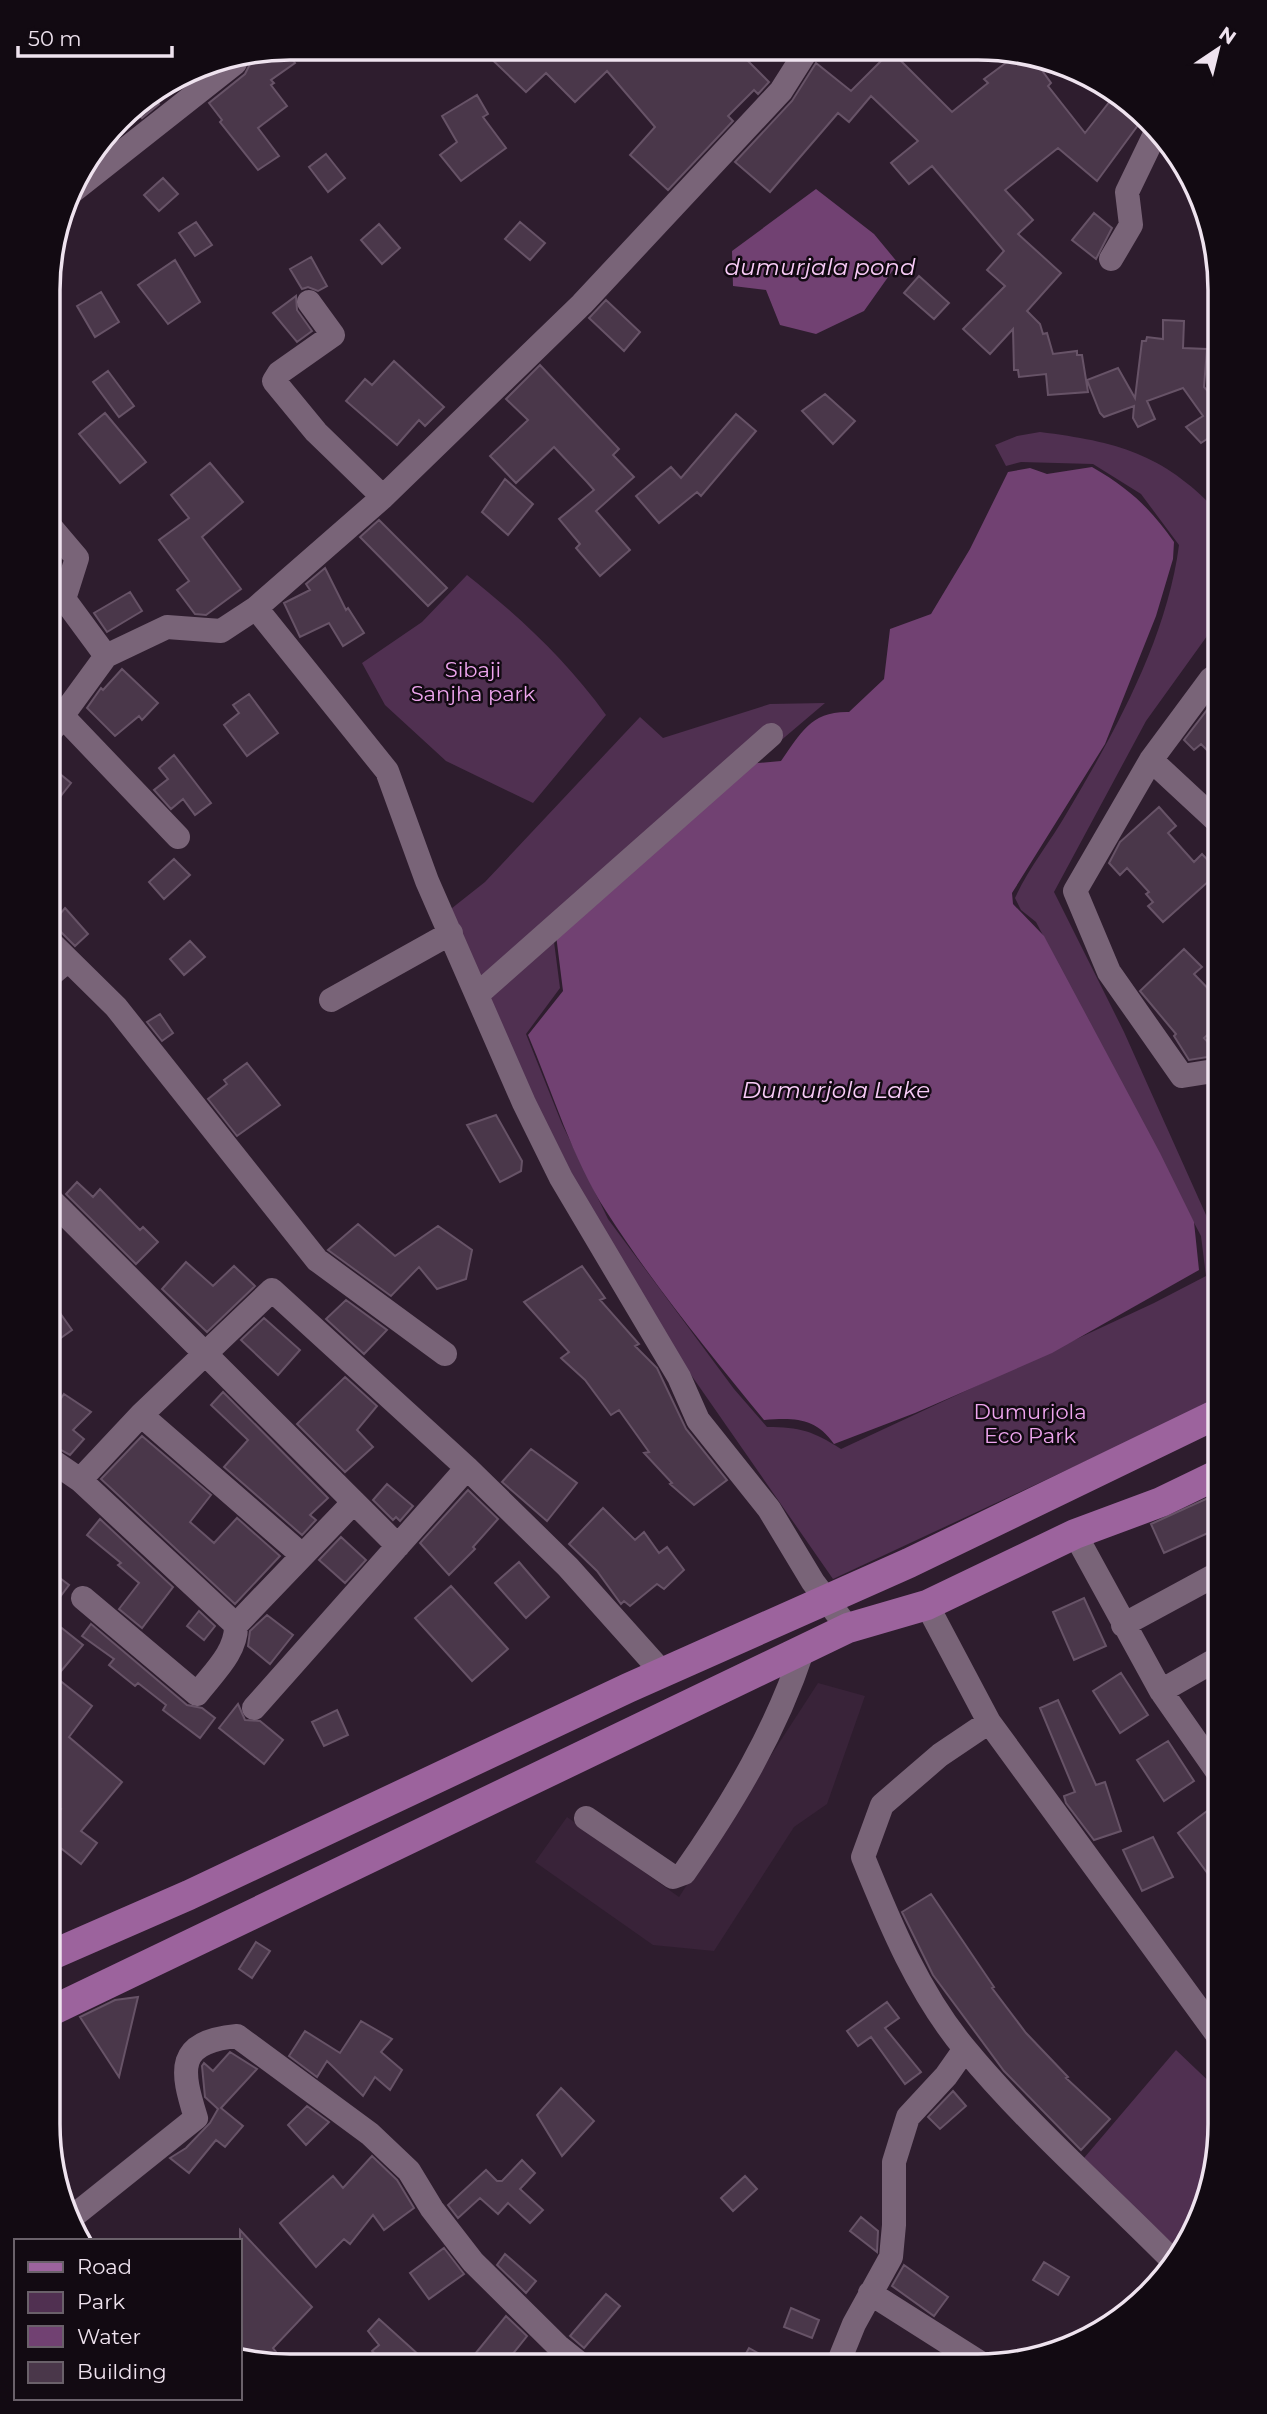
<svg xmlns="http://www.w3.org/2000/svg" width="1267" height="2414" font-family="Montserrat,sans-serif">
  <rect width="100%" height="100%" fill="#2e1d2e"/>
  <path fill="#392339" d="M818 1683 865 1696 827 1804 794 1827 714 1951 653 1945 535 1862 567 1817 679 1897Z"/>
  <path fill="#503051" d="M1040 432C1119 442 1164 454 1220 514V618L1146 721 1054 892 1124 1032 1219 1244V1399L833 1579 664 1336 569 1185 442 916 485 882 640 717 663 738 770 704 825 703 553 934 560 988 526 1034 562 1124 608 1219 734 1389 767 1427C800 1427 813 1431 841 1449L1154 1303 1206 1276 1201 1236 1036 922 1021 910 1015 898C1029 867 1051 841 1068 811 1116 730 1167 638 1179 545L1141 494 1093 464 1021 462 1006 466 995 445 1017 436Z
    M467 575C519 616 567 661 606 715L533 803 446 761 385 705 362 663 422 622Z
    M1176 2050 1219 2091V2141L1201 2217 1172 2250 1084 2158Z"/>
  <path fill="#714172" d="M816 189 874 234 898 263 864 311 816 334 780 325 766 290 733 286 732 251Z
    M1092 467C1130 489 1149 507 1174 542L1173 559 1156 616 1105 744 1012 893 1013 904 1044 936 1160 1153 1194 1222 1199 1270 1052 1353 915 1413 834 1444C815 1417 794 1418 764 1420 709 1353 653 1284 606 1211 573 1160 552 1091 528 1035L563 991 556 935 747 764 781 761C801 733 811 711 849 712L884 679 890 629 931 614 970 549 1008 472 1030 468 1047 474Z"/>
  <path fill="#4a374a" stroke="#675367" stroke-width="2" d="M284 48 295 63 271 80 274 83 271 85 287 106 258 128 279 156 258 170 220 122 222 120 209 103 245 74 255 54Z
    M480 48 737 50 769 82 758 94 754 90 728 116 733 121 668 190 630 155 655 127 607 71 575 102 546 73 526 92Z
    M891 51 952 112 988 83 984 79 1007 62 1000 52H1025L1031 55 1051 83 1048 86 1085 133 1114 96 1137 107 1144 117 1097 181 1058 148 1005 190 1033 220 1018 234 1061 273 1027 311 1040 324 1043 334 1047 333 1053 354 1077 351V355H1082L1088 392 1048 395 1046 374 1019 377 1018 370H1014L1013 329 990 354 963 329 1005 286 987 270 1004 251 932 166 909 184 891 163 918 141 871 96 849 122 838 113 770 192 735 162 792 101 816 63 851 91Z
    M152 94 159 104 142 118 132 106Z
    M477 95 488 114 483 117 506 148 461 181 440 155 457 142 442 116Z
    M326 154 345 178 328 192 309 167Z
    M163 178 178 194 159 211 144 195Z
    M1094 213 1112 228 1096 259 1072 240Z
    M196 222 212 245 195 256 179 233Z
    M520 222 545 243 530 260 505 239Z
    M379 224 400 248 382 264 361 240Z
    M311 257 327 286 318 291 308 287 302 289 290 269Z
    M175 260 200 302 168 324 138 285Z
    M919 276 949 303 934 319 904 293Z
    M101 292 119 322 95 337 77 306Z
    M296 296 297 310 312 331 297 342 273 313Z
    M606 300 640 332 624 351 589 318Z
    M1163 320 1184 321 1183 348 1207 349 1204 387 1220 405V438L1216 433 1201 443 1186 427 1203 416 1183 388 1147 401 1155 419 1138 427 1133 418 1134 406 1104 417 1100 413 1087 380 1118 368 1135 398 1142 341H1146L1147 337 1163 339Z
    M394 361 444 407 425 426 419 420 397 445 346 401 365 379 372 385Z
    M540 365 619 449 613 455 634 477 596 511 630 550 600 576 576 548 580 544 559 519 594 490 587 482 554 447 516 483 490 456 528 420 506 399Z
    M108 371 134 406 119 417 93 382Z
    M825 394 855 421 833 444 802 411Z
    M105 413 146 462 120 483 79 434Z
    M736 414 756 431 701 496 697 492 659 523 636 496 671 467 681 478Z
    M210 463 243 502 202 537 241 589 206 615 195 614 177 590 189 581 159 540 189 518 171 495Z
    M505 479 533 504 508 535 482 512Z
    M379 520 447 588 428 606 360 537Z
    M325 568 346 610 348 608 364 633 343 646 329 623 300 637 284 603 310 590 306 584Z
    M130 592 142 611 107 632 94 613Z
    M122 669 158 703 142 720 139 716 115 736 87 708 101 688 103 690Z
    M1220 693V741L1209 752 1201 744 1194 750 1184 740Z
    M249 694 278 733 247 756 224 725 239 713 233 705Z
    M174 755 211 803 195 815 183 799 171 809 154 790 168 779 159 768Z
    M49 765 71 783 49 811Z
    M1159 807 1176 826 1168 833 1194 862 1202 854 1219 872 1163 922 1148 906 1153 902 1146 894 1149 892 1127 868 1120 875 1109 863 1120 842Z
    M174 859 190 875 164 899 149 882Z
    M65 908 88 934 75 946 59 930 49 927Z
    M190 941 205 957 184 975 170 959Z
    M1184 949 1202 967 1194 974 1220 1001V1023L1204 1038 1220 1055 1189 1060 1174 1036 1176 1034 1140 991Z
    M160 1014 173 1033 162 1041 147 1022Z
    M247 1063 280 1105 237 1136 208 1099 227 1084 224 1080Z
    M496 1115 522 1161 521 1171 500 1182 467 1125Z
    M77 1182 93 1197 100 1189 140 1230 143 1227 158 1242 136 1264 66 1194Z
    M358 1224 395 1256 438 1226 472 1250 466 1279 437 1289 419 1267 391 1296 328 1250Z
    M186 1262 213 1286 234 1266 255 1286 207 1332 162 1289Z
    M582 1266 605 1298 600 1300 639 1344 635 1346 657 1368 686 1429 727 1480 694 1505 670 1484 672 1483 644 1453 649 1452 619 1410 611 1415 585 1380 561 1358 569 1352 524 1302Z
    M48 1296 72 1330 48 1347Z
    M346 1300 387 1330 364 1354 326 1319Z
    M264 1318 300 1350 278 1375 241 1340Z
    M345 1377 377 1406 357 1430 373 1447 345 1472 297 1424Z
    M223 1392 328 1498 310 1515 316 1520 302 1535 224 1467 248 1440 211 1405Z
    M64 1394 91 1412 73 1430 84 1439 70 1455 48 1443V1417Z
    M142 1436 211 1495 190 1522 214 1543 237 1518 280 1556 235 1604 101 1479Z
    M531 1449 577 1483 547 1521 502 1482Z
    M387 1484 413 1506 400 1521 396 1517 393 1520 373 1500Z
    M468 1490 498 1519 473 1547 475 1549 449 1575 420 1543Z
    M1219 1493V1528L1164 1553 1151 1524Z
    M603 1508 635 1540 644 1532 659 1553 667 1547 684 1570 664 1589 657 1584 630 1606 624 1601 621 1604 597 1571 569 1544Z
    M100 1519 173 1587 142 1628 119 1609 139 1583 118 1565 121 1563 87 1535Z
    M341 1537 366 1560 345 1583 319 1560Z
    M519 1562 549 1597 526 1618 495 1583Z
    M48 1569 69 1585 48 1613Z
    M451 1586 508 1649 472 1681 415 1618Z
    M1084 1598 1106 1646 1074 1660 1053 1612Z
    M199 1611 215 1626 204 1640 187 1626Z
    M267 1615 293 1635 270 1664 248 1646 250 1631Z
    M91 1624 187 1705 202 1708 215 1718 200 1738 163 1710 166 1705 138 1683 135 1686 109 1665 114 1659 82 1636Z
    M58 1625 83 1645 57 1676 48 1668V1638Z
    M1121 1673 1148 1715 1120 1733 1093 1691Z
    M58 1679 92 1706 69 1737 122 1782 81 1831 97 1843 81 1864 48 1838V1827L61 1809 48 1799V1692Z
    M1058 1700 1096 1785 1105 1782 1121 1831 1094 1840 1066 1803 1064 1796 1075 1792 1040 1708Z
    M238 1704 245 1720 260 1721 283 1740 264 1764 219 1728Z
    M337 1710 348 1735 324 1746 312 1722Z
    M1168 1741 1194 1781 1164 1801 1137 1760Z
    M1219 1802V1889L1178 1833Z
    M1153 1837 1173 1877 1142 1891 1123 1850Z
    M931 1894 994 1987 992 1988 1026 2033 1068 2077 1066 2078 1110 2119 1081 2150 1004 2071 933 1975 902 1912Z
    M256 1942 270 1951 252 1978 239 1969Z
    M138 1997 119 2077 80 2017 115 2000Z
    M887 2002 899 2018 885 2028 921 2072 905 2084 871 2037 858 2046 847 2031Z
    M361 2021 392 2039 381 2052 402 2070 390 2090 375 2077 363 2096 327 2061 317 2077 289 2056 305 2031 340 2053Z
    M230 2052 257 2069 221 2108 243 2126 225 2147 216 2140 189 2173 170 2158 186 2148 210 2123 218 2109 205 2097 202 2066 204 2063 213 2071Z
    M561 2088 594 2121 562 2156 537 2115Z
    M953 2091 966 2106 940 2129 928 2117Z
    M307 2106 329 2122 306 2145 288 2125Z
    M372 2156 397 2180 414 2208 384 2230 373 2215 350 2244 344 2239 316 2267 280 2223 333 2176 343 2188Z
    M522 2160 535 2173 520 2189 543 2210 530 2223 508 2203 498 2214 480 2198 458 2218 448 2205 486 2170 497 2181H502Z
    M745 2176 757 2189 733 2211 721 2198Z
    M861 2217 878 2231 877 2252 850 2231Z
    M240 2230 312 2307 273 2348 286 2365H257L240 2360Z
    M444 2248 464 2274 429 2299 410 2273Z
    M505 2254 536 2281 526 2293 497 2265Z
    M1044 2262 1069 2277 1058 2295 1033 2280Z
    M904 2265 948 2297 934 2316 892 2286Z
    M606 2294 620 2306 584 2348 570 2336Z
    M791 2308 819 2320 812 2338 784 2327Z
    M506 2316 527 2336 504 2365H466Z
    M379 2319 430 2365H388L372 2351 379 2345 368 2331Z
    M749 2348 781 2366H739Z"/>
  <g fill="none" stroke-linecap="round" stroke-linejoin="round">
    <path stroke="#796478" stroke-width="24" d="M69 194 235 63 237 58
      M1111 259 1131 225 1127 192 1155 134
      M309 302 333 335 279 373 274 381 316 432 383 497
      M49 525 77 558 64 599 106 656
      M256 608 387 771 427 881 524 1103 561 1178 679 1377 698 1420 769 1509 813 1582 848 1628
      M49 702 178 837
      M49 734 106 656 167 627 221 631 256 608 383 497 582 304 781 91 807 50
      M1151 760 1220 824
      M49 941 116 1007 317 1260 445 1354
      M48 977 68 960
      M478 994 771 735
      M331 1000 451 933
      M1220 1070 1182 1076 1109 972 1075 891 1151 760 1211 679 1220 673
      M48 1197 398 1546
      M141 1415 302 1555
      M48 1458 80 1480 236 1625
      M80 1480 141 1415 272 1290 467 1468 568 1567 662 1672
      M1075 1534 1161 1691 1219 1774
      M83 1598 197 1694C213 1673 237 1652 236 1625L353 1503
      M927 1605 989 1722 1219 2037
      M1123 1625 1219 1573
      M1161 1691 1219 1658
      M254 1708 467 1468
      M989 1722 940 1755 882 1805 863 1857C890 1924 919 1994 966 2050 1028 2125 1106 2193 1175 2263
      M586 1818 673 1877 684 1873C733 1803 776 1731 803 1649
      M71 2218 196 2118C181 2070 175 2042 237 2036L370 2134 409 2171 432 2209 473 2262 558 2346 583 2366
      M870 2293 985 2366
      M837 2366 854 2324 891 2257 894 2225V2162L908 2117 946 2076 965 2049"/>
    <path stroke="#9c639d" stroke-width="30" d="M47 1957 189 1895 628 1688 909 1563 1219 1413
      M47 2013 848 1628 927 1605 1075 1534 1161 1502 1219 1474"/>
  </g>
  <g text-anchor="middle" stroke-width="5" stroke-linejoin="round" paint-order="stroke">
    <g font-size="21" fill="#eea5ee" stroke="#120a12">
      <text x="473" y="677">Sibaji<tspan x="473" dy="24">Sanjha park</tspan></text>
      <text x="1030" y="1419">Dumurjola<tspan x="1030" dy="24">Eco Park</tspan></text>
    </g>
    <g font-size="23" font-style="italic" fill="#f9ccf8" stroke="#120a12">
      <text x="820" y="275">dumurjala pond</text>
      <text x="836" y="1098">Dumurjola Lake</text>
    </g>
  </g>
  <path d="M0 0H1267V2414H0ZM290 60H978A230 230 0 0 1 1208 290V2124A230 230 0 0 1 978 2354H290A230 230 0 0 1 60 2124V290A230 230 0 0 1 290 60Z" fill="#120a12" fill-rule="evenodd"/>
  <path fill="none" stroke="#efe3ef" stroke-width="3.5" d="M290 60H978A230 230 0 0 1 1208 290V2124A230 230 0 0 1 978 2354H290A230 230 0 0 1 60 2124V290A230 230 0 0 1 290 60Z"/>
  <rect x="14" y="2239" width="228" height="161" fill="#120a12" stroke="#6a616a" stroke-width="2"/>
  <rect x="28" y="2262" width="35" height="10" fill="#9c639d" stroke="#6a616a" stroke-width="2"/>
  <text x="77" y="2274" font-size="21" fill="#efe3ef">Road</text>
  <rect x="28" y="2292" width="35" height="21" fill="#503051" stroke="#6a616a" stroke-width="2"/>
  <text x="77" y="2309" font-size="21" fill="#efe3ef">Park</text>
  <rect x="28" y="2326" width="35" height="21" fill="#714172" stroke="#6a616a" stroke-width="2"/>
  <text x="77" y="2344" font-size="21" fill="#efe3ef">Water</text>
  <rect x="28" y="2362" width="35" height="21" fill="#4a374a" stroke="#6a616a" stroke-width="2"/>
  <text x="77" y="2379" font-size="21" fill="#efe3ef">Building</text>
  <g transform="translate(1218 49) rotate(35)" stroke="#120a12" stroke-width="5" paint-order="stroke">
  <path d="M0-5L12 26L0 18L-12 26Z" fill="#efe3ef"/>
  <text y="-10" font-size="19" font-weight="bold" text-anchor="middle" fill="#efe3ef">N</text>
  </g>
  <path d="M18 46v10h154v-10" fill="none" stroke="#efe3ef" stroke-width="3.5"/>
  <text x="28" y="46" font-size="21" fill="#efe3ef" stroke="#120a12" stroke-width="5" paint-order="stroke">50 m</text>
</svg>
